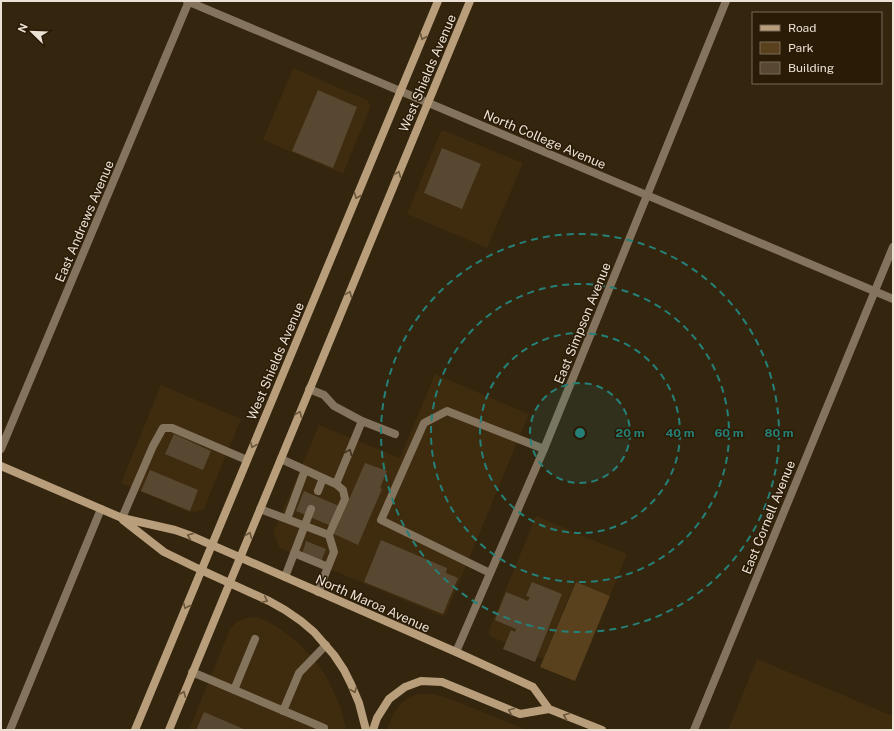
<svg xmlns="http://www.w3.org/2000/svg" width="894" height="731" font-family="'Public Sans',sans-serif">
  <rect width="100%" height="100%" fill="#34250f"/>
  <path fill="#3f2b0e" d="M293 68 367 100 370 104V108L343 174 263 140Z
    M442 131H445L523 163 487 248 407 214 440 133Z
    M435 374 529 414 446 614 443 616 439 615 280 548 273 533 319 425 400 458Z
    M161 385 241 419 204 509 191 513 121 483Z
    M536 516 627 554 610 596 575 582 543 659 492 637 489 634V630Z
    M257 617 267 621 280 629 297 642 312 657 325 674 334 692 342 711 346 730H189L230 629 238 621 246 618Z
    M757 659 893 716V730H728Z
    M419 694H434L451 699 527 730H387L388 726 394 713 401 703 410 697Z"/>
  <path fill="#5a411d" d="M576 582 610 596 575 681 540 667Z"/>
  <path fill="#594831" d="M318 90 357 107 333 168 292 151Z
    M442 148 481 164 462 209 424 193Z
    M174 434 211 451 203 470 165 454Z
    M365 463 387 471 380 488 382 489 358 545 334 534Z
    M150 470 198 490 190 511 141 491Z
    M304 491 339 506 331 526 296 511Z
    M381 540 447 568 446 573 458 578 443 614 364 582Z
    M306 541 326 549 321 562 302 554Z
    M532 582 562 594 535 662 503 649 511 630 515 632 516 629 495 620 506 592 528 601 530 597 526 596Z
    M204 712 246 730H196Z"/>
  <g fill="none" stroke-linecap="round" stroke-linejoin="round">
    <path stroke="#84735d" stroke-width="8" d="M309 389 324 395 334 406 362 421 395 434
      M336 484 362 421
      M318 491 323 478
      M260 509 329 535 345 499 343 490 336 484 281 459
      M122 518 153 446 163 428H172L247 460
      M287 519 305 470
      M294 553 328 567
      M490 573 381 520 424 423 447 411 544 449
      M285 577 311 509
      M318 592 334 552 329 535
      M192 672 324 728
      M234 690 255 639
      M283 711 299 673 326 645
      M10 730 101 509"/>
    <path stroke="#84735d" stroke-width="8" d="M187 1 893 299
      M1 449 189 1
      M456 652 544 449 726 1
      M694 730 893 247"/>
    <path stroke="#b99e7b" stroke-width="8" d="M1 466 122 518 175 530 189 535 456 652 533 687 549 709 602 730
      M123 520 164 552 201 570 269 601 285 610 301 621 314 632 334 655 344 670 351 684 359 703 366 730
      M135 730 438 1
      M169 730 470 1
      M373 730 377 718 389 699 405 687 421 681 442 682 520 714 549 709"/>
  </g>
  <defs><path id="oneway-chevron" d="M-2-3.5L2.5 0L-2 3.5" fill="none" stroke-width="1.6" stroke-linecap="round" stroke-linejoin="round"/></defs>
  <g stroke="#6a563b">
    <use href="#oneway-chevron" transform="translate(423 37) rotate(113)"/>
    <use href="#oneway-chevron" transform="translate(398 174) rotate(-68)"/>
    <use href="#oneway-chevron" transform="translate(357 196) rotate(113)"/>
    <use href="#oneway-chevron" transform="translate(349 294) rotate(-68)"/>
    <use href="#oneway-chevron" transform="translate(299 414) rotate(-68)"/>
    <use href="#oneway-chevron" transform="translate(253 445) rotate(113)"/>
    <use href="#oneway-chevron" transform="translate(249 535) rotate(-67)"/>
    <use href="#oneway-chevron" transform="translate(190 536) rotate(-157)"/>
    <use href="#oneway-chevron" transform="translate(265 600) rotate(25)"/>
    <use href="#oneway-chevron" transform="translate(186 606) rotate(113)"/>
    <use href="#oneway-chevron" transform="translate(354 690) rotate(68)"/>
    <use href="#oneway-chevron" transform="translate(183 694) rotate(-67)"/>
    <use href="#oneway-chevron" transform="translate(511 711) rotate(-158)"/>
    <use href="#oneway-chevron" transform="translate(566 716) rotate(-158)"/>
  </g>
  <use stroke="#40311c" href="#oneway-chevron" transform="translate(349 452) rotate(-68)"/>
  <circle cx="580" cy="433" r="50" fill="#258178" fill-opacity=".12"/>
  <g fill="none" stroke="#258178" stroke-width="2" stroke-dasharray="7 5">
    <circle cx="580" cy="433" r="50"/>
    <circle cx="580" cy="433" r="100"/>
    <circle cx="580" cy="433" r="149"/>
    <circle cx="580" cy="433" r="199"/>
  </g>
  <g text-anchor="middle" stroke-width="3" stroke-linejoin="round" paint-order="stroke">
    <g font-size="13" fill="#ebe1d4" stroke="#2a1b06">
      <text transform="translate(427 73) rotate(-67)" y="5">West Shields Avenue</text>
      <text transform="translate(545 139) rotate(23)" y="5">North College Avenue</text>
      <text transform="translate(84 221) rotate(-67)" y="5">East Andrews Avenue</text>
      <text transform="translate(582 323) rotate(-68)" y="5">East Simpson Avenue</text>
      <text transform="translate(275 361) rotate(-67)" y="5">West Shields Avenue</text>
      <text transform="translate(768 517) rotate(-68)" y="5">East Cornell Avenue</text>
      <text transform="translate(373 603) rotate(24)" y="5">North Maroa Avenue</text>
    </g>
  </g>
  <circle cx="580" cy="433" r="6" fill="#258178" stroke="#2a1b06" stroke-width="2"/>
  <g font-size="12" text-anchor="middle" font-weight="bold" fill="#258178" stroke="#2a1b06" stroke-width="3" stroke-linejoin="round" paint-order="stroke">
    <text x="630" y="437">20 m</text>
    <text x="680" y="437">40 m</text>
    <text x="729" y="437">60 m</text>
    <text x="779" y="437">80 m</text>
  </g>
  <rect width="894" height="731" fill="none" stroke="#ebe1d4" stroke-width="4"/>
  <rect x="752" y="12" width="130" height="72" fill="#2a1b06" stroke="#776a58"/>
  <rect x="760" y="25" width="20" height="6" fill="#b99e7b" stroke="#776a58"/>
  <text x="788" y="32" font-size="12" fill="#ebe1d4">Road</text>
  <rect x="760" y="42" width="20" height="12" fill="#5a411d" stroke="#776a58"/>
  <text x="788" y="52" font-size="12" fill="#ebe1d4">Park</text>
  <rect x="760" y="62" width="20" height="12" fill="#594831" stroke="#776a58"/>
  <text x="788" y="72" font-size="12" fill="#ebe1d4">Building</text>
  <g transform="translate(32 32) rotate(293)" stroke="#2a1b06" stroke-width="3" paint-order="stroke">
  <path d="M0-3L7 15L0 10L-7 15Z" fill="#ebe1d4"/>
  <text y="-6" font-size="11" font-weight="bold" text-anchor="middle" fill="#ebe1d4">N</text>
  </g>
</svg>
